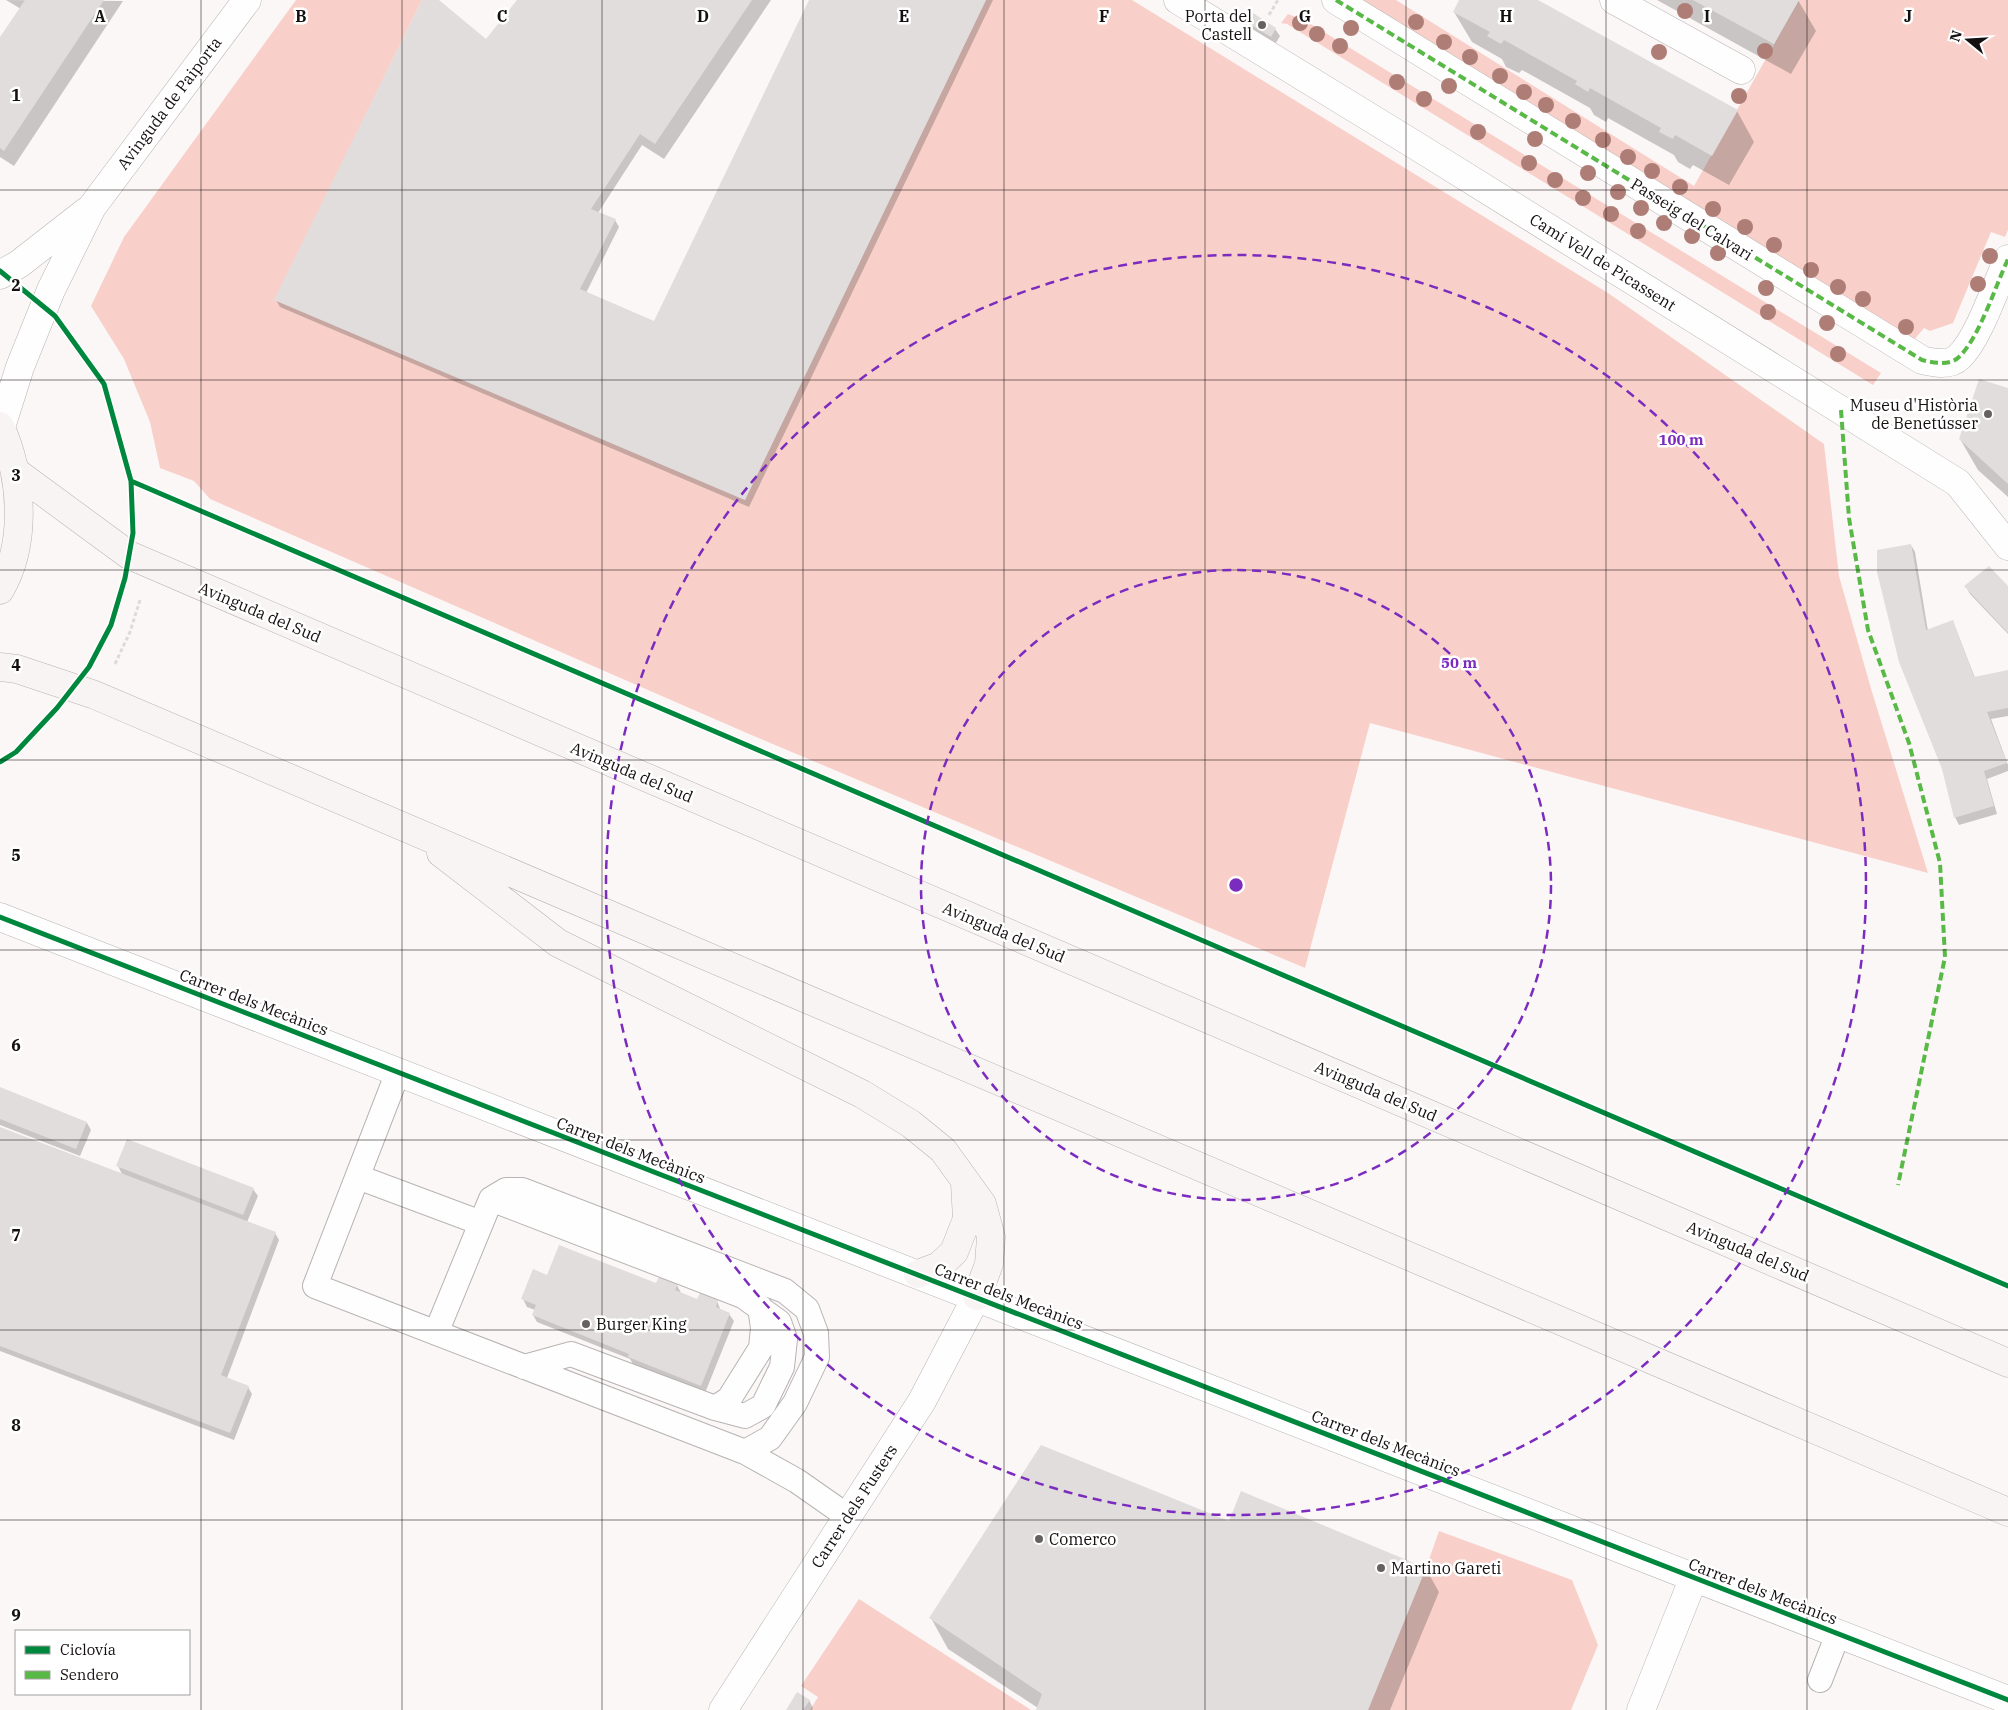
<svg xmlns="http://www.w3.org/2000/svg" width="2008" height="1710" font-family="'IBM Plex Serif',serif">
  <rect width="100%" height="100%" fill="#fcf7f7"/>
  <path fill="#f8d0c9" d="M296 0H422L275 300 745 500 986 0H1132L1608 293 1824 444 1839 576 1872 692 1928 873 1370 723 1305 968 749 734 210 499 194 481 160 468 150 422 124 359 91 306 124 237Z
    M1360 0H1396L1694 186 1799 0H2008V230L2005 237 1991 232 1953 323 1930 331 1924 328 1914 340Z
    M1288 14 1306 21 1881 373 1873 385 1287 24 1281 23Z
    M1439 1531 1572 1580 1598 1645 1571 1710H1368L1426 1568Z
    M859 1599 1031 1710H810L818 1697 801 1686Z"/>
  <path fill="#0003" d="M6 0 123 1 14 166 0 157V39L21 9Z
    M424 0H437L488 42 518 0H771L664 159 642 145 598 213 615 220 619 227 586 293 655 322 810 0H993L749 507 280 307 276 300Z
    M1461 0H1536L1737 111 1754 142 1729 185 1693 165 1690 169 1678 162 1674 155 1608 118 1606 122 1594 115 1590 108 1522 70 1519 73 1506 67 1502 59 1472 42 1454 12Z
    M1657 0H1798L1816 31 1791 74Z
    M1249 23 1275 29 1280 36 1276 43 1254 30Z
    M2008 389V497L1978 470 1960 439Z
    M1911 545 1915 552 1928 631 1956 629 1975 678 2008 671V716L1991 719 2008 765V771L1987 779 1997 814 1959 825 1955 817Z
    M1966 587 2008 588V634L1970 594Z
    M0 1089 87 1123 91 1130 80 1156 0 1125Z
    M0 1129 123 1176 118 1166 253 1189 258 1196 247 1222 275 1233 279 1240 227 1378 248 1387 252 1394 234 1440 0 1351Z
    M548 1276 677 1285 681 1293 698 1301H717L721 1311 729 1314 734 1321 705 1393 633 1364 630 1359 537 1322 533 1315 535 1310 527 1307 523 1299Z
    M1228 1522 1426 1569 1439 1592 1390 1710H1037L1038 1708 948 1649 931 1618Z
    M809 1700 813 1708 812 1710H787Z"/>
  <path fill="#e2dddd" d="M25 0H104L4 151 0 148V37Z
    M422 0H439L486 39 517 0H752L655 144 640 134 591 209 616 219 580 289 654 321 809 0H986L745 500 274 300Z
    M1459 0H1538L1738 110 1712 156 1675 135 1673 139 1659 132 1661 128 1590 88 1588 92 1575 84 1577 81 1504 40 1501 44 1487 36 1490 32 1453 12Z
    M1693 0H1799L1774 44Z
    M1253 13 1276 28 1271 37 1248 23Z
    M1979 379 2008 388V484L1959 439Z
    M1911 544 1926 630 1953 620 1974 677 2008 670V708L1987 712 2007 763 1984 771 1994 806 1954 818 1942 769 1899 662 1877 572V550Z
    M1989 566 2008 586V633L1964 586Z
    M0 1087 87 1122 76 1149 0 1119Z
    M0 1127 276 1232 221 1375 249 1386 230 1433 0 1346Z
    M127 1139 254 1188 243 1215 116 1166Z
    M559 1245 656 1283 659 1277 678 1284 675 1290 697 1299 700 1293 718 1300 716 1307 730 1313 701 1386 628 1357 629 1354 532 1315 536 1305 521 1299 533 1269 547 1275Z
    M1041 1445 1229 1521 1241 1491 1426 1568 1368 1710H1036L1042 1694 929 1618Z
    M797 1692 810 1700 803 1710H786Z"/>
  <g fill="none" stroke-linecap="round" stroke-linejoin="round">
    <g stroke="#b8b3b3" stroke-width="26">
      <path id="service" d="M398 1072 315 1286 745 1452 797 1481 847 1516
        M358 1177 481 1223
        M491 1199 743 1296 779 1322 785 1339 782 1367 763 1406 745 1416 715 1408 571 1354 524 1367
        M436 1333 491 1199 506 1190H522L785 1291 807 1309 816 1333 817 1357 795 1403 770 1438 745 1452
        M715 1408 729 1399 761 1348 763 1328 760 1307
        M1820 1680 1838 1634"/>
    </g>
    <g stroke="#b8b3b3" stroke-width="29">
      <path id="pedestrian" d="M1336 0 1922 360C1934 363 1950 366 1959 357 1979 338 1996 285 2008 259"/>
    </g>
    <g stroke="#b8b3b3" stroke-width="29">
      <path id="minor" d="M1614 0 1741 70
        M1641 1710 1694 1577"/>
    </g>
    <g stroke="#b8b3b3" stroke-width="29">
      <path id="tertiary" d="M1178 0 1415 145 1958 483 2008 546
        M0 275 19 264 87 211
        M1 427 20 367 51 290 92 207 247 0
        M0 917 2008 1700
        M723 1710 922 1401 977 1296"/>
    </g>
    <g stroke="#b8b3b3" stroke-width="29">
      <path id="secondary" d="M0 426C22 475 28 542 0 590
        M16 472 129 555 2008 1363
        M0 667 17 669 95 695 2008 1512
        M441 853 558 943 862 1094 911 1124 943 1150 982 1204 991 1237 989 1264 977 1296
        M918 1274 939 1266 954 1252 967 1219 965 1183"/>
    </g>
    <path stroke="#dcdbdb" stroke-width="3" stroke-dasharray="4 2.5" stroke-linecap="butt" d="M1269 15 1278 0
      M115 664 130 632 140 600"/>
    <use href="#service" stroke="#fffefe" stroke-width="24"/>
    <use href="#pedestrian" stroke="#fffefe" stroke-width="28"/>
    <use href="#minor" stroke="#fffefe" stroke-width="28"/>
    <use href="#tertiary" stroke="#fffefe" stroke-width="28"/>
    <use href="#secondary" stroke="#f9f4f4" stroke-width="28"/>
    <path stroke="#58b947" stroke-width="4" stroke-dasharray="8 4" stroke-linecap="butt" d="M1336 0 1922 360C1934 363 1950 366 1959 357 1979 338 1996 285 2008 259
      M1841 410 1849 518 1868 630 1909 743 1940 863 1945 957 1898 1185"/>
    <g stroke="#fff" stroke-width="8">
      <path id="cycleway" d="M0 271 55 316 104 384 131 481 133 533 125 578 111 625 89 667 57 708 16 752 0 762
        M131 481 2008 1286
        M0 917 2008 1700"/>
    </g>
    <use href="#cycleway" stroke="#00873e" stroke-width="5"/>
  </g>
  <g fill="#ad7d76">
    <circle cx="1685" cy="11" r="8"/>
    <circle cx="1416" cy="22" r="8"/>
    <circle cx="1300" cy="23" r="8"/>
    <circle cx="1351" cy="28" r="8"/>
    <circle cx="1317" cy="34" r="8"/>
    <circle cx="1444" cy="42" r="8"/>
    <circle cx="1340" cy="46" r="8"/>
    <circle cx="1765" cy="51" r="8"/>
    <circle cx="1659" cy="52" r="8"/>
    <circle cx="1470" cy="57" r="8"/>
    <circle cx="1500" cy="76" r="8"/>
    <circle cx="1397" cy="82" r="8"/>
    <circle cx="1449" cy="86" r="8"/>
    <circle cx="1524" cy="92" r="8"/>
    <circle cx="1739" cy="96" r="8"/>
    <circle cx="1424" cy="99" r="8"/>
    <circle cx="1546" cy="105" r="8"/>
    <circle cx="1573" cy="121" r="8"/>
    <circle cx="1478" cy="132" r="8"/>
    <circle cx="1535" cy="139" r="8"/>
    <circle cx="1603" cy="140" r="8"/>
    <circle cx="1628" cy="157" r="8"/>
    <circle cx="1529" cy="163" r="8"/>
    <circle cx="1652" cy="171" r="8"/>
    <circle cx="1588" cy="173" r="8"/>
    <circle cx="1555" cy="180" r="8"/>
    <circle cx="1680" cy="187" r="8"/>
    <circle cx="1618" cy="192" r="8"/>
    <circle cx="1583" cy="198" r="8"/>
    <circle cx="1641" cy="208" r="8"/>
    <circle cx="1713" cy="209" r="8"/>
    <circle cx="1611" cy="214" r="8"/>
    <circle cx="1664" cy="223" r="8"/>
    <circle cx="1745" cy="227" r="8"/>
    <circle cx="1638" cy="231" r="8"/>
    <circle cx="1692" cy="236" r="8"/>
    <circle cx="1774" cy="245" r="8"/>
    <circle cx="1718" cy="253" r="8"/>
    <circle cx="1990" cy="256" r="8"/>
    <circle cx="1811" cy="270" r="8"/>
    <circle cx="1978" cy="284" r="8"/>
    <circle cx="1838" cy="287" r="8"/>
    <circle cx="1766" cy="288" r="8"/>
    <circle cx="1863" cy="299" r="8"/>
    <circle cx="1768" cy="312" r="8"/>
    <circle cx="1827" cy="323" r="8"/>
    <circle cx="1906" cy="327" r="8"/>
    <circle cx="1838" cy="354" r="8"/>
  </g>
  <path fill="none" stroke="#151010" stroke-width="1" stroke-opacity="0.55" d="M201 0V1710M402 0V1710M602 0V1710M803 0V1710M1004 0V1710M1205 0V1710M1406 0V1710M1606 0V1710M1807 0V1710M0 190H2008M0 380H2008M0 570H2008M0 760H2008M0 950H2008M0 1140H2008M0 1330H2008M0 1520H2008"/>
  <g fill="none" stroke="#7b2cbf" stroke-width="2.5" stroke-dasharray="9 6">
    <circle cx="1236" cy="885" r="315"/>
    <circle cx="1236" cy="885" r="630"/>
  </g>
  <g fill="#666161" stroke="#fff" stroke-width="2">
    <circle cx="1262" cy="25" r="5"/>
    <circle cx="1988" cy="414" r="5"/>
    <circle cx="586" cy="1324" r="5"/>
    <circle cx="1039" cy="1539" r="5"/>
    <circle cx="1381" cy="1568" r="5"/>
  </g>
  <g text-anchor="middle" stroke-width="5" stroke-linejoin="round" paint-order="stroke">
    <g font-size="16" fill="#151010" stroke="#fff" text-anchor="start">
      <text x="1252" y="22" text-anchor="end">Porta del<tspan x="1252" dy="18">Castell</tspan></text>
      <text x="1978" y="411" text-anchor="end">Museu d'Història<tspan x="1978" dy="18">de Benetússer</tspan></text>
      <text x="596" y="1330">Burger King</text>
      <text x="1049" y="1545">Comerco</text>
      <text x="1391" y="1574">Martino Gareti</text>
    </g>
    <g font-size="16" fill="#151010" stroke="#fff">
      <text transform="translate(169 103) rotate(-53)" y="6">Avinguda de Paiporta</text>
      <text transform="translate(1692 219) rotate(32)" y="6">Passeig del Calvari</text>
      <text transform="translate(1603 262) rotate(32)" y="6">Camí Vell de Picassent</text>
      <text transform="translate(260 612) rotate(23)" y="6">Avinguda del Sud</text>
      <text transform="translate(632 772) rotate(23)" y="6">Avinguda del Sud</text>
      <text transform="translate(1004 932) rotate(23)" y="6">Avinguda del Sud</text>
      <text transform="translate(254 1002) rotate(21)" y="6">Carrer dels Mecànics</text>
      <text transform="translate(1376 1091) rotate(23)" y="6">Avinguda del Sud</text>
      <text transform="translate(631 1150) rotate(21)" y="6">Carrer dels Mecànics</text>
      <text transform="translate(1748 1251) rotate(23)" y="6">Avinguda del Sud</text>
      <text transform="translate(1009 1296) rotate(21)" y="6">Carrer dels Mecànics</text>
      <text transform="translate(1386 1443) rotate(21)" y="6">Carrer dels Mecànics</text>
      <text transform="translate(854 1506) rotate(-57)" y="6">Carrer dels Fusters</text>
      <text transform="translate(1763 1591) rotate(21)" y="6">Carrer dels Mecànics</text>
    </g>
  </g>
  <g font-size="16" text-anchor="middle" font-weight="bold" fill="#151010" stroke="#fff" stroke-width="5" stroke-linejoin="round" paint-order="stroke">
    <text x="100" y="22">A</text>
    <text x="301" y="22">B</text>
    <text x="502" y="22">C</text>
    <text x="703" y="22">D</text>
    <text x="904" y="22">E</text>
    <text x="1104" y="22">F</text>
    <text x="1305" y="22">G</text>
    <text x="1506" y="22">H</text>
    <text x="1707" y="22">I</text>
    <text x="1908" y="22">J</text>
    <text x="16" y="101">1</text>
    <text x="16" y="291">2</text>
    <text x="16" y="481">3</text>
    <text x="16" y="671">4</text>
    <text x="16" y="861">5</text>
    <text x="16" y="1051">6</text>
    <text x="16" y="1241">7</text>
    <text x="16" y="1431">8</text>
    <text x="16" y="1621">9</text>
  </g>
  <circle cx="1236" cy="885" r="8" fill="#7b2cbf" stroke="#fff" stroke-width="2.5"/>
  <g font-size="15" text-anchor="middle" font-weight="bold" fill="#7b2cbf" stroke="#fff" stroke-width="5" stroke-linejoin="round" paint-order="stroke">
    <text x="1681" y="445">100 m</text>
    <text x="1459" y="668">50 m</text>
  </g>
  <rect x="15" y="1630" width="175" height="65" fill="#ffffff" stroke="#a19f9f"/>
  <rect x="25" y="1646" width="25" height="8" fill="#00873e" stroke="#a19f9f"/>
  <text x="60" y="1655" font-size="15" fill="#151010">Ciclovía</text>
  <rect x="25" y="1671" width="25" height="8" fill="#58b947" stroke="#a19f9f"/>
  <text x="60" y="1680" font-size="15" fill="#151010">Sendero</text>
  <g transform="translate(1968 40) rotate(288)" stroke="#ffffff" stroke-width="4" paint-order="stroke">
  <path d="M0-4L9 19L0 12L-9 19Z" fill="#151010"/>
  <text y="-8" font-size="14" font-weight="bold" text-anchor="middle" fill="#151010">N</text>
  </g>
</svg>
